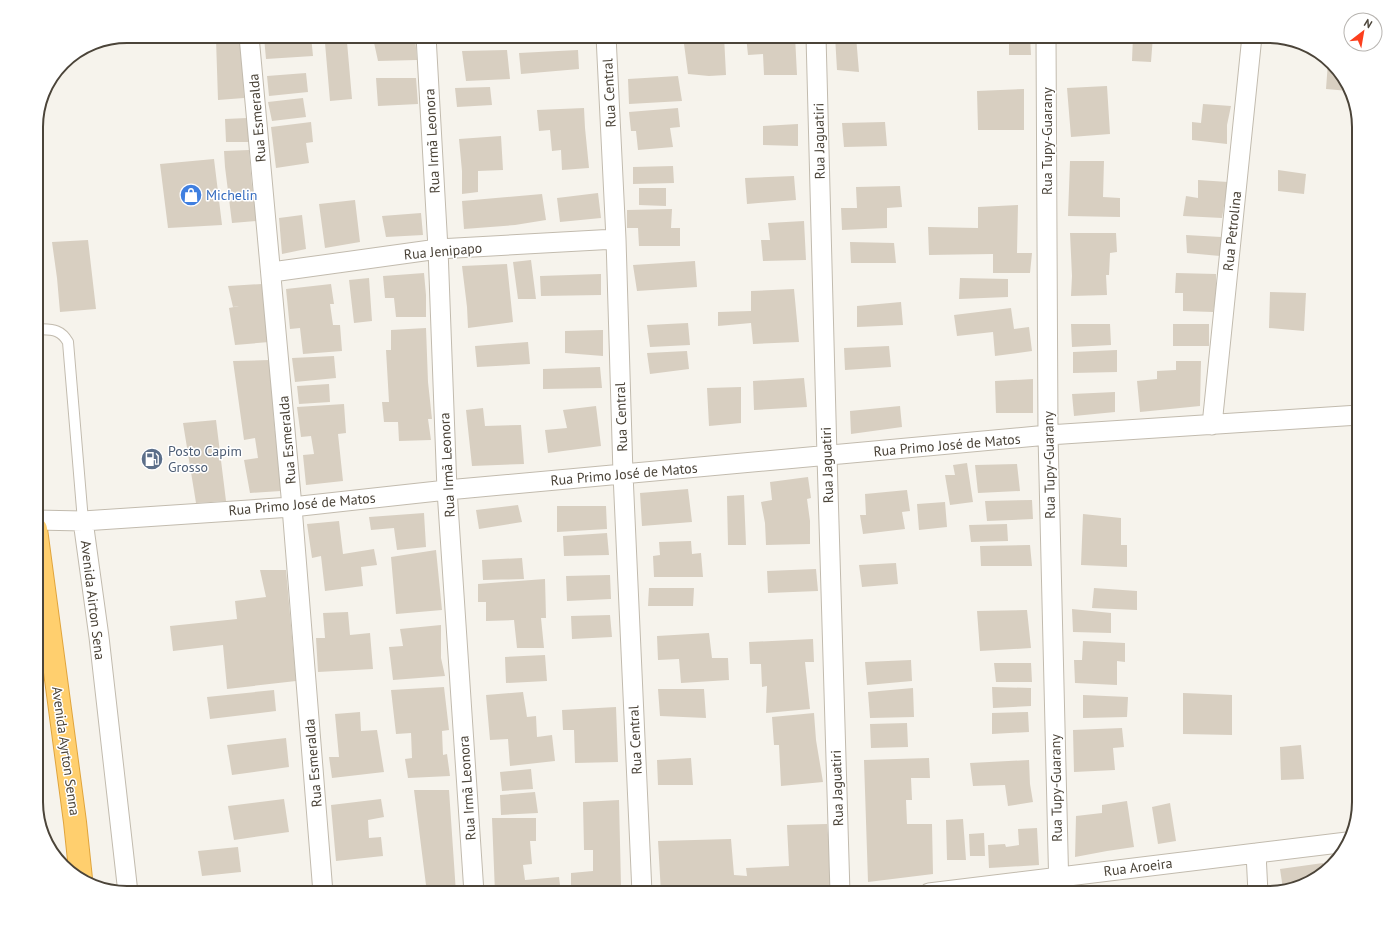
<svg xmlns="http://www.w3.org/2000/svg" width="1395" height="929" font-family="'PT Sans',sans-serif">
  <rect width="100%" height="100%" fill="#f6f3ec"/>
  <path fill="#d8cfc1" d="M242 36 244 98 218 100 216 39Z
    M288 36H311L313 56 266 59 264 37Z
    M397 36H415L417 60 378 61 373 38Z
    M706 36H724L726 75 709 76 688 74 684 44 706 43Z
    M746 36H795L797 75H764L763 54 748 55Z
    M835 36H856L859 72 837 70Z
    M1009 36H1030L1031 55H1009Z
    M1133 36H1153L1151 62 1132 61Z
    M347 42 352 99 330 101 325 43Z
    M507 50 510 79 466 81 462 51Z
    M578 50 579 69 521 74 519 53Z
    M1328 62 1347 82 1349 91 1326 89Z
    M306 73 308 92 269 96 267 76Z
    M678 76 682 101 629 104 628 79Z
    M376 78H416L418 104 378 106Z
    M1107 86 1110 134 1071 137 1067 88Z
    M490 87 492 105 457 107 455 88Z
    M1024 89V130H978L977 91Z
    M303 98 306 117 272 121 268 102Z
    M1203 104 1231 106 1227 125V144L1192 140V122L1201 123Z
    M584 108 585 128 589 168 562 170 561 150 552 151 550 130 539 131 537 110Z
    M678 108 680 127 670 128 673 147 638 150 636 131H631L629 112Z
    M247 118 249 142H226L225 119Z
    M311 122 313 142 306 143 309 163 276 168 271 127Z
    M885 122 887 146 844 147 842 123Z
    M798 124V146L763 145V126Z
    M501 136 503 170 478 171V192L462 194V171L459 139Z
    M249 150 252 186 257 221 232 223 225 167 224 151Z
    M214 159 222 225 168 228 160 164Z
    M1070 161H1104L1103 197 1120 198V217L1068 216Z
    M673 166 674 183 633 184V167Z
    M1278 170 1306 174 1304 194 1278 191Z
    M794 176 796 200 747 204 745 178Z
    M1198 180 1228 182 1222 218 1183 216 1186 196 1198 198Z
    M900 186 902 207 887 208V228L842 230 841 208H857L856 187Z
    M639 188H666V206L639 205Z
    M598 193 601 218 560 222 557 198Z
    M542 194 546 220 515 225 464 229 462 201Z
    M355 200 360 242 325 248 319 204Z
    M1018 205 1017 253H1032L1030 273H993V254L929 255 928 227 978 228V207Z
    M672 209 671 228H680V246H639L638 228H627V210Z
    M421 213 423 235 386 237 382 216Z
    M302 215 306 249 282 254 279 218Z
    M804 221 806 260 763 261 761 240H770L768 223Z
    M1070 233H1116L1117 252 1110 253 1109 275H1106L1107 295 1071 296 1072 276Z
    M1186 235 1221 237 1220 256 1187 253Z
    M88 240 96 309 60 312 57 278 52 242Z
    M850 242 894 243 896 263H851Z
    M531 260 536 299H518L513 262Z
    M695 261 697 287 637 291 633 265Z
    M507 264 513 322 468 328 467 307 462 266Z
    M424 273 426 295V317H396L394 298H385L383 276Z
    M1176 273 1216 274V295L1213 312 1183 311V293H1175Z
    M601 274V295L541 296 540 276Z
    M369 278 372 321 354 323 349 280Z
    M960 278 1008 279V297L959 299Z
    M262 284 269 342 235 345 229 308 239 306 233 307 228 286Z
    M331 284 334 304H330L333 325H340L342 351 303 354 300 328 290 329 286 289Z
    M794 289 799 342 753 344 751 323 718 326V312L751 311V291Z
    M1270 292 1306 293 1304 331 1269 328Z
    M901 302 903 325 857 327V306Z
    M1011 308 1014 329 1029 327 1032 351 995 356 993 332 957 336 954 315Z
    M688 323 690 345 650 347 647 325Z
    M1071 324H1110L1111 345 1072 347Z
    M1173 324H1209V346H1173Z
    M426 328 428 382 432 419H428L431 440 399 441 398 422H384L382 402H389L386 350H391V330Z
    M603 330V356L565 353V331Z
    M528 342 530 364 477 367 475 346Z
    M889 346 891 367 845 370 844 348Z
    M1117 350V372L1073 373V352Z
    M687 351 689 369 650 374 647 353Z
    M334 356 336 378 295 382 292 358Z
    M270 360 274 422 281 491 250 493 244 460 258 458 255 438 244 440 233 361Z
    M1176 361H1201L1200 406 1140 412 1137 381 1157 379V371L1176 370Z
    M600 367 602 388 543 389V369Z
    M804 378 807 407 754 410 753 381Z
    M1033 379V413H996L995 381Z
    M329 384 330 402 299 404 297 386Z
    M741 387V423L709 426 707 388Z
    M1115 392V412L1074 416 1072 394Z
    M344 404 346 433 338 434 343 481 306 485 303 455 314 454 311 436 301 437 297 407Z
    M596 406 601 446 548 453 545 430 567 428 563 410Z
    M900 406 902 427 851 434 850 411Z
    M483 408 485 426 521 425 524 464 472 466 466 410Z
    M216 420 226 501 196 503 183 423Z
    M967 463 973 502 950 505 945 475H955L953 465Z
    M1017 464 1020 491 978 493 975 465Z
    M808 477 811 498 807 499 810 521V544L766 545 765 523 761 502 772 500 770 482Z
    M688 489 692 522 642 526 640 493Z
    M907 490 910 511 902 512 905 529 863 534 860 515H866L865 494Z
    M744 495 746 545H728L727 496Z
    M1032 500 1033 519 987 521 985 501Z
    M945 502 947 527 919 530 917 504Z
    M518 505 522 522 479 529 476 510Z
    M557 506H606L607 529 557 532Z
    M424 513 426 547 397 550 394 528 371 530 369 517Z
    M1083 514 1121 518V545H1127V567L1081 565Z
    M339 521 343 554 374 549 377 565 361 567 363 586 325 591 321 556 312 558 307 524Z
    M1007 524 1008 541 971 542 969 525Z
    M607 533 609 555 564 556 563 536Z
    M691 541 692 554 701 553 703 577H654L653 556 660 555 659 542Z
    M1030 545 1032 566H981L980 546Z
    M436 550 442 610 396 614 391 557Z
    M522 558 524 579 483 580 482 560Z
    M896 563 898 584 862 587 859 565Z
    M816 569 818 591 768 593 767 571Z
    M260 570H286L296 681 227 689 223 645 173 651 170 626 237 619 235 601 266 597Z
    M610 575 611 599 567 601 566 576Z
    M545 579 546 618H541L544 648H517L514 620 486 621V602H478V584Z
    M649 588H694L693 606H648Z
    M1094 588 1137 591V610L1092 608Z
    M1072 609 1111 613V633L1073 632Z
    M1027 610 1031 648 980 651 977 611Z
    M348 612 350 635 370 633 373 669 318 672 316 638H325L323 613Z
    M610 615 612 637 572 639 571 616Z
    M441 625V658L445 676 393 680 389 647 403 646 400 629Z
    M709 633 712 658H728L729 680 681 683 679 659 658 660 657 636Z
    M813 639 814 662H805L810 709 766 713 767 686 762 687 761 664H750L749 642Z
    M1083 641 1125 643V662L1117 661V685L1075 683 1074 660H1082Z
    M545 655 547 681 506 683 505 657Z
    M911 660 912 681 867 685 865 662Z
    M994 663H1031L1032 682H996Z
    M444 687 449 730 442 731 443 755 447 754 450 776 408 778 405 759 412 758 411 733 396 734 391 690Z
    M992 687 1031 688V706L993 708Z
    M913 688 914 717 870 718 868 692Z
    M658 689H704L706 718 660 716Z
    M274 690 276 711 210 719 207 697Z
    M523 692 527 717 536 716 537 737 552 735 555 761 510 766 508 739 490 740 486 695Z
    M1183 693 1232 695V735L1183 734Z
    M1083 695 1128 697 1127 717 1083 718Z
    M616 707 618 762 575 763 574 730H563L562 710Z
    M360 712 361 731 377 730 384 772 332 778 329 757H339L335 714Z
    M1028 712 1029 732 992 734V713Z
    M814 713 816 740 823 782 781 786 779 745H774L772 717Z
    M907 723 908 747 871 748 870 724Z
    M1122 728 1124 747 1113 748 1115 770 1074 772 1073 730Z
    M286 738 289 767 232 775 227 745Z
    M1301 745 1304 779 1281 780 1280 747Z
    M691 758 693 785H658L657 760Z
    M929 758 930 778H911L912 800H906L907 824H932L933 874 868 882 864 760Z
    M1029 760 1030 784 1033 802 1008 806 1005 785 973 786 970 763Z
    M531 769 533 789 502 791 500 772Z
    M414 790H449L456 893H427Z
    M535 792 538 813 501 815 500 795Z
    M284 799 289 832 234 840 228 806Z
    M381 799 384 817 368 820 369 838 381 837 383 856 336 861 331 805Z
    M619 800 621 886 571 890V873L593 871V850H584L583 802Z
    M1127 801 1134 847 1107 851 1075 857 1076 816 1102 813V805Z
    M1170 803 1176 841 1158 844 1152 807Z
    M492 818H536V841H530L532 864 523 865 525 880 559 877 561 893H495Z
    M963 819 966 860H947L946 820Z
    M827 824 833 888 807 893H661L658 841 731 839 734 875 747 876 746 868 789 866 787 825Z
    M1037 828 1039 865 989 868 988 845 1005 844 1006 847 1019 845 1018 829Z
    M984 833 985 856H970L969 834Z
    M238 847 241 872 202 876 198 851Z
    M1323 863V870L1308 883 1283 889 1280 869Z
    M388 888 389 893H355V892Z"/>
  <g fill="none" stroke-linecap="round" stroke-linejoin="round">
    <g stroke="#c2bbae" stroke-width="12">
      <path id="lane" d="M36 329C51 330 60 328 68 342L83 521"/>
    </g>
    <g stroke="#c2bbae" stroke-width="21">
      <path id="street" d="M249 36 292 507 323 893
        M426 36 438 249 447 490 474 893
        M606 36 616 239 623 474 642 893
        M816 36 827 456 840 893
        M1046 36 1048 435 1059 893
        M272 272 438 249 616 239
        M1212 425 1252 36
        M36 520 83 521 292 507 447 490 1048 435 1359 415
        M83 521 99 637 128 893
        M1256 853 1258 893
        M929 893 1347 842"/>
    </g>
    <g stroke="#e0a43c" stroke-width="24">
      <path id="highway" d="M36 529 75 822 81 879"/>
    </g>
    <use href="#lane" stroke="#fff" stroke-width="10"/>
    <use href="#street" stroke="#fff" stroke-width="19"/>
    <use href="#highway" stroke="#ffcf6e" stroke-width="22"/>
  </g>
  <defs>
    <g id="shop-disc" transform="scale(1.15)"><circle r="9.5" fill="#3f7fe0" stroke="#fff"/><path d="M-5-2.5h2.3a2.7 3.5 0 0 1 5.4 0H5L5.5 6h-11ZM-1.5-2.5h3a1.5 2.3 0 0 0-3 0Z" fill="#fff"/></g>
    <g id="fuel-disc" transform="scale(1.15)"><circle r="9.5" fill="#5c6f8a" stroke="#fff"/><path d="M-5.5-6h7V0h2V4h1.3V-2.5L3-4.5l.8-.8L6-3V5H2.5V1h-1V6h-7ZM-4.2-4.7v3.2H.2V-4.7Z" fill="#fff"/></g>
  </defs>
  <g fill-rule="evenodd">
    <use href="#shop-disc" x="191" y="195"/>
    <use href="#fuel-disc" x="152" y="459"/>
  </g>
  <g text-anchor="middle" stroke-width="3" stroke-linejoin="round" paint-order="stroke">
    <g font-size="14" fill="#4b4439" stroke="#fff">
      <text transform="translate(609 93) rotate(-93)" y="5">Rua Central</text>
      <text transform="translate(257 118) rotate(-95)" y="5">Rua Esmeralda</text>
      <text transform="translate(432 141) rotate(-93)" y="5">Rua Irmã Leonora</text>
      <text transform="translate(819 141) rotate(-91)" y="5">Rua Jaguatiri</text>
      <text transform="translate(1047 141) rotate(-90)" y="5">Rua Tupy-Guarany</text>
      <text transform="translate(1232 231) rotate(-84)" y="5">Rua Petrolina</text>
      <text transform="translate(443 251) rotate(-5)" y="5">Rua Jenipapo</text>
      <text transform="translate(621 417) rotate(-92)" y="5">Rua Central</text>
      <text transform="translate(287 440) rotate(-95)" y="5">Rua Esmeralda</text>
      <text transform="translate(947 445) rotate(-5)" y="5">Rua Primo José de Matos</text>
      <text transform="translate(447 465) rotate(-93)" y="5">Rua Irmã Leonora</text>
      <text transform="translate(827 465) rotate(-92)" y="5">Rua Jaguatiri</text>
      <text transform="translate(1049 465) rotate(-91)" y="5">Rua Tupy-Guarany</text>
      <text transform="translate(624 474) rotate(-5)" y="5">Rua Primo José de Matos</text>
      <text transform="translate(302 504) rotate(-5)" y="5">Rua Primo José de Matos</text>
      <text transform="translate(93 600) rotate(83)" y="5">Avenida Airton Sena</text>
      <text transform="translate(635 740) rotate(-93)" y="5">Rua Central</text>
      <text transform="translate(66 751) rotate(82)" y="5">Avenida Ayrton Senna</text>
      <text transform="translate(313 763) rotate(-95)" y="5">Rua Esmeralda</text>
      <text transform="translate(467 788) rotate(-94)" y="5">Rua Irmã Leonora</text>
      <text transform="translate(837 788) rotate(-92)" y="5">Rua Jaguatiri</text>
      <text transform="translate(1056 788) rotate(-91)" y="5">Rua Tupy-Guarany</text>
      <text transform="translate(1138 867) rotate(-7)" y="5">Rua Aroeira</text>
    </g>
    <g font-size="14" fill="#366cbe" stroke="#fff" text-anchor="start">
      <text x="206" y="200">Michelin</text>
    </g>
    <g font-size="14" fill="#4e5e75" stroke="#fff" text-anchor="start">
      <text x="168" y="456">Posto Capim<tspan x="168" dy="16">Grosso</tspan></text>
    </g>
  </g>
  <path d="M0 0H1395V929H0ZM127 43H1268A84 84 0 0 1 1352 127V802A84 84 0 0 1 1268 886H127A84 84 0 0 1 43 802V127A84 84 0 0 1 127 43Z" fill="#fff" fill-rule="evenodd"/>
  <path fill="none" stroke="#4b4439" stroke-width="2" d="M127 43H1268A84 84 0 0 1 1352 127V802A84 84 0 0 1 1268 886H127A84 84 0 0 1 43 802V127A84 84 0 0 1 127 43Z"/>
  <g transform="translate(1363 32) rotate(31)"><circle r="19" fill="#ffffff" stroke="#b7b4b0"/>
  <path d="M0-3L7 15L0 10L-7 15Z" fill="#fc3f1d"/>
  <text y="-6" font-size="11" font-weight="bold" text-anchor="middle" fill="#4b4439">N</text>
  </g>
</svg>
